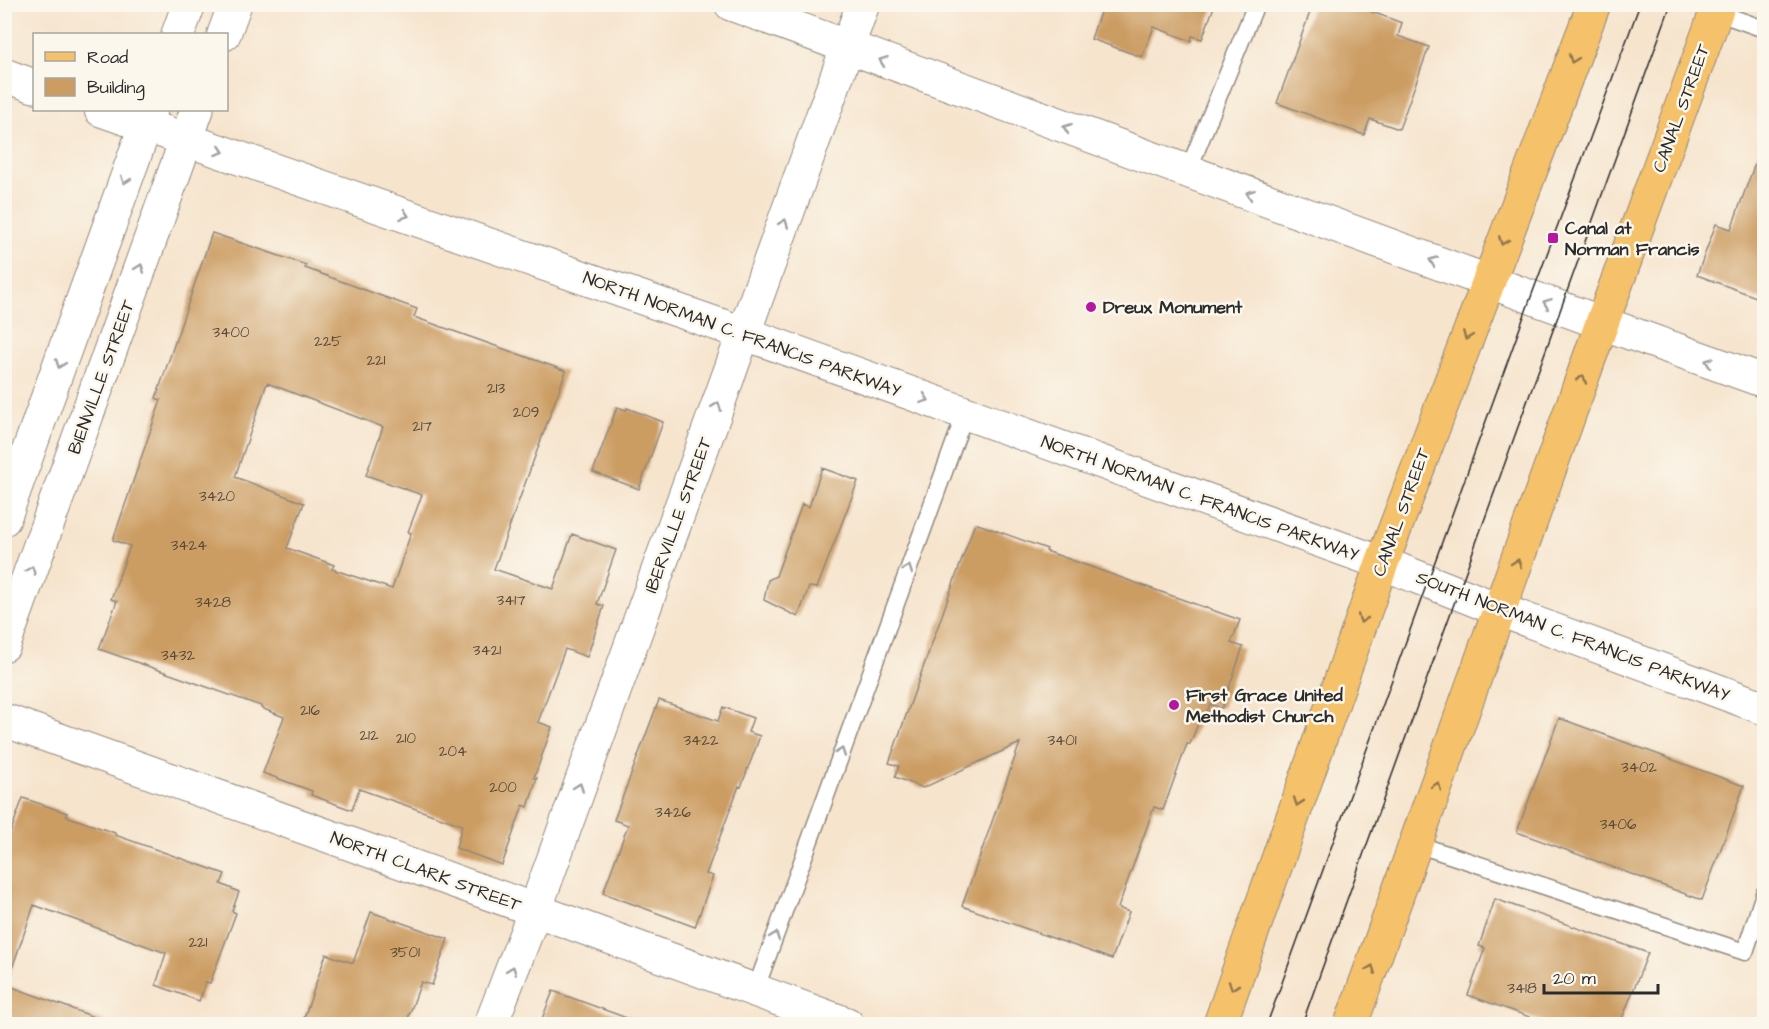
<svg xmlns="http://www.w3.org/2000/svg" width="1769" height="1029" font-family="'Architects Daughter',sans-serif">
  <rect width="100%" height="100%" fill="#fbf7ec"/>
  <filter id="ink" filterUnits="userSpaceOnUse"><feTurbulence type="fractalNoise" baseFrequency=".0167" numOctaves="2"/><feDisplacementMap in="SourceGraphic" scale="12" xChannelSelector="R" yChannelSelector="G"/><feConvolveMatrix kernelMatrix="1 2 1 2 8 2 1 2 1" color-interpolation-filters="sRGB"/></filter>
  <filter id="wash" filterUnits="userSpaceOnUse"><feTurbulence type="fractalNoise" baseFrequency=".008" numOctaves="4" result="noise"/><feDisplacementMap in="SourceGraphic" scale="24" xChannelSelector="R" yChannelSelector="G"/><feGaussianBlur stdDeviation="1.35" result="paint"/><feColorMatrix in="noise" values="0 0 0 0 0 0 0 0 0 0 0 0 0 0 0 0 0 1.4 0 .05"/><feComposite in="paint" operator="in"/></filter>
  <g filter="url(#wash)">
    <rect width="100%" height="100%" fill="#f6e4cd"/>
    <g id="blocks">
      <path fill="#cc9d63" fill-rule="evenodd" d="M1103 4H1215L1202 39 1192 36 1191 41 1154 27 1142 57 1091 39Z
        M1313 4H1351L1402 23 1398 36 1429 47 1399 129 1370 119 1364 135 1277 103Z
        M1761 147H1764V300L1697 275 1716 224 1731 229Z
        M212 233 306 265 305 268 417 309 414 317 566 371 494 569 553 589 572 534 616 550 597 604 604 606 587 657 565 649 538 722 552 727 534 778H537L528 807 523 805 502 865 456 848 462 825 359 789 352 810 311 795 312 791 263 773 284 717 261 708V706L99 649 117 601 111 599 130 546 113 540 161 400 156 398ZM267 383 383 427 366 475 422 495 408 532 411 533 392 589 332 569 334 565 287 548 304 503 235 477Z
        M617 407 626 410 627 408 663 422 639 489 593 472Z
        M822 468 858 481 817 588 809 587 798 617 764 600 768 580 776 576 802 504 809 507Z
        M975 523 1047 549 1046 551 1240 620 1231 643 1243 647 1222 708 1210 704 1203 723 1199 721 1190 744H1187L1163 810 1154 807 1118 908 1129 912 1112 959 962 906 1020 743 923 788 895 777 899 766 889 763Z
        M659 700 718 721 723 707 753 718 748 732 760 736 741 787 739 786 706 874 713 876 695 927 603 893 628 825 614 820Z
        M1559 718 1744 786 1702 900 1517 832Z
        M23 798 67 813 66 816 115 833V835L225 874 221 884 239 892 232 911 236 913 210 983 206 982 199 1001 156 985 166 953 34 905 9 977H4V850Z
        M1495 899 1648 953 1620 1024H1549L1468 995 1485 948 1479 946Z
        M371 912 448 939 432 985 421 982 406 1024H302L326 954 353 963Z
        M4 984 105 1021V1024H4Z
        M553 991 635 1021V1024H540Z"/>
    </g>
  </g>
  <g filter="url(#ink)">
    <use href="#blocks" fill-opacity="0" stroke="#90887c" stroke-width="1.5"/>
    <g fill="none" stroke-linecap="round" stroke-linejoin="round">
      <g stroke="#90887c" stroke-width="19">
        <path id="service" d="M1716 12 1764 29
          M1188 171 1256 4
          M1416 844 1745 952 1764 894
          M755 991 965 414"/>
      </g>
      <g stroke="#90887c" stroke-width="35">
        <path id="minor" d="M731 4 1602 323
          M4 75 34 86
          M101 110 743 333 1382 563 1500 610
          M4 720 535 910 847 1024
          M491 1024 535 910 863 4"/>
      </g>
      <g stroke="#90887c" stroke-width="35">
        <path id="tertiary" d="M178 34 189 4
          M224 34 235 4
          M1602 323 1764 381
          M4 519 151 110
          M1500 610 1764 708
          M4 645 197 110"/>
      </g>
      <g stroke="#90887c" stroke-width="35">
        <path id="primary" d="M1220 1024 1382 563 1594 4
          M1351 1024 1602 323 1719 4"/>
      </g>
      <use href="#service" stroke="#fff" stroke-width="16"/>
      <use href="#minor" stroke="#fff" stroke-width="33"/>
      <use href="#tertiary" stroke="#fff" stroke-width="33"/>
      <use href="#primary" stroke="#f5c16b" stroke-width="33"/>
      <path stroke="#2b2b2b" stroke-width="1.5" d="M1267 1024 1531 297 1640 4
        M1302 1024 1671 4"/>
    </g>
    <defs><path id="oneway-chevron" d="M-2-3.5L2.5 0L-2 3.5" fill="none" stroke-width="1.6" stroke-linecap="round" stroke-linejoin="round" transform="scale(1.5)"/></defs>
    <g stroke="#90764b">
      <use href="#oneway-chevron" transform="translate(1573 59) rotate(111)"/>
      <use href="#oneway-chevron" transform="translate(1503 241) rotate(111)"/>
      <use href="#oneway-chevron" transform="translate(1467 336) rotate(111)"/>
      <use href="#oneway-chevron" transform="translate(1582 379) rotate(-71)"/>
      <use href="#oneway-chevron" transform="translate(1517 563) rotate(-70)"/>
      <use href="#oneway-chevron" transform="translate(1362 619) rotate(109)"/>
      <use href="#oneway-chevron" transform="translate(1437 786) rotate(-70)"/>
      <use href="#oneway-chevron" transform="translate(1298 802) rotate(109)"/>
      <use href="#oneway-chevron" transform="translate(1371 969) rotate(-70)"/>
      <use href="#oneway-chevron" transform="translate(1233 986) rotate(109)"/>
    </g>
    <g stroke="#a0a0a0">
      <use href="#oneway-chevron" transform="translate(883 61) rotate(-160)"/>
      <use href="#oneway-chevron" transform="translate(1067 128) rotate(-160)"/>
      <use href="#oneway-chevron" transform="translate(220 151) rotate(19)"/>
      <use href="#oneway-chevron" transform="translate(125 180) rotate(110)"/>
      <use href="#oneway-chevron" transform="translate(1250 194) rotate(-160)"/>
      <use href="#oneway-chevron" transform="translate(405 215) rotate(19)"/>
      <use href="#oneway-chevron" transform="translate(784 223) rotate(-70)"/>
      <use href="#oneway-chevron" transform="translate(1433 261) rotate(-160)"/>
      <use href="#oneway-chevron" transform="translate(140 268) rotate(-70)"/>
      <use href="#oneway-chevron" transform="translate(1547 303) rotate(-159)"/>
      <use href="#oneway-chevron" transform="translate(1709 362) rotate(-160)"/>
      <use href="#oneway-chevron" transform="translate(60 364) rotate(110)"/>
      <use href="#oneway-chevron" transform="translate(925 399) rotate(20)"/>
      <use href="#oneway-chevron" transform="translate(717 406) rotate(-70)"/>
      <use href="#oneway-chevron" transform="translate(908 569) rotate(-70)"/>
      <use href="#oneway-chevron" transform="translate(31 570) rotate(-70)"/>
      <use href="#oneway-chevron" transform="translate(841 752) rotate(-70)"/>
      <use href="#oneway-chevron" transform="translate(579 787) rotate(-70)"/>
      <use href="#oneway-chevron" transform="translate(775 936) rotate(-70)"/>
      <use href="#oneway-chevron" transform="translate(512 970) rotate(-69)"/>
    </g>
  </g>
  <g fill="#b5179e" stroke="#fbf7ec" stroke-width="2">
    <rect x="1547" y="232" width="12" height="12" rx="3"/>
    <circle cx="1091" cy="307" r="6"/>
    <circle cx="1174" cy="705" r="6"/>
  </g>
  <g text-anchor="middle" stroke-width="5" stroke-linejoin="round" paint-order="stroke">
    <g font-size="15" fill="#534839">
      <text x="231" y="337">3400</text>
      <text x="328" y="346">225</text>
      <text x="376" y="365">221</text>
      <text x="496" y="393">213</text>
      <text x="526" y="417">209</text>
      <text x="422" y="431">217</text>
      <text x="217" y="501">3420</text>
      <text x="189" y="550">3424</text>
      <text x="511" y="605">3417</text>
      <text x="213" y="607">3428</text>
      <text x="487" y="655">3421</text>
      <text x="178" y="660">3432</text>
      <text x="310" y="715">216</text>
      <text x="369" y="740">212</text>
      <text x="406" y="743">210</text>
      <text x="701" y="745">3422</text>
      <text x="1062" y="745">3401</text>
      <text x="453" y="756">204</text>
      <text x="1639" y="772">3402</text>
      <text x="503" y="792">200</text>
      <text x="673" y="817">3426</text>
      <text x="1618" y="829">3406</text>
      <text x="198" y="947">221</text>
      <text x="405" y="957">3501</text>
      <text x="1522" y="993">3418</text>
    </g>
    <g font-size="18" fill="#2b2b2b" stroke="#fbf7ec">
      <text transform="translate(1681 108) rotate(-70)" y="6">CANAL STREET</text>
      <text transform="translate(742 334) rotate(20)" y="6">NORTH NORMAN C. FRANCIS PARKWAY</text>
      <text transform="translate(101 377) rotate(-70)" y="6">BIENVILLE STREET</text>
      <text transform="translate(1200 498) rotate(20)" y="6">NORTH NORMAN C. FRANCIS PARKWAY</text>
      <text transform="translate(1401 512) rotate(-70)" y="6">CANAL STREET</text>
      <text transform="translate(678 515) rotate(-70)" y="6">IBERVILLE STREET</text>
      <text transform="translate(1573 636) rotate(21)" y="6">SOUTH NORMAN C. FRANCIS PARKWAY</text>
      <text transform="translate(426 871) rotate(20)" y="6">NORTH CLARK STREET</text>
    </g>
    <g font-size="18" font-weight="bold" fill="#2b2b2b" stroke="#fbf7ec" text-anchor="start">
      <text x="1565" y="234">Canal at<tspan x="1565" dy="21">Norman Francis</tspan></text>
      <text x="1103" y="313">Dreux Monument</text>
      <text x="1186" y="701">First Grace United<tspan x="1186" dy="21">Methodist Church</tspan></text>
    </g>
  </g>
  <rect width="1769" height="1029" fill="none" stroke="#fbf7ec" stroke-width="24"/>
  <rect x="33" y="33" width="195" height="78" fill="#fbf7ec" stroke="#a8a59f" stroke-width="1.5"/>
  <rect x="45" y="52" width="30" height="9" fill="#f5c16b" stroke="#a8a59f" stroke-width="1.5"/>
  <text x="87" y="63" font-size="18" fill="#2b2b2b">Road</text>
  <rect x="45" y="78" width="30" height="18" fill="#cc9d63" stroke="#a8a59f" stroke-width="1.5"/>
  <text x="87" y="93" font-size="18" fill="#2b2b2b">Building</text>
  <path d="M1544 984v9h114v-9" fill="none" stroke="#2b2b2b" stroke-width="3"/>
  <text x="1553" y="984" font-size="18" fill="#2b2b2b" stroke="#fbf7ec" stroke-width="4.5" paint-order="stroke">20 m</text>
</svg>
